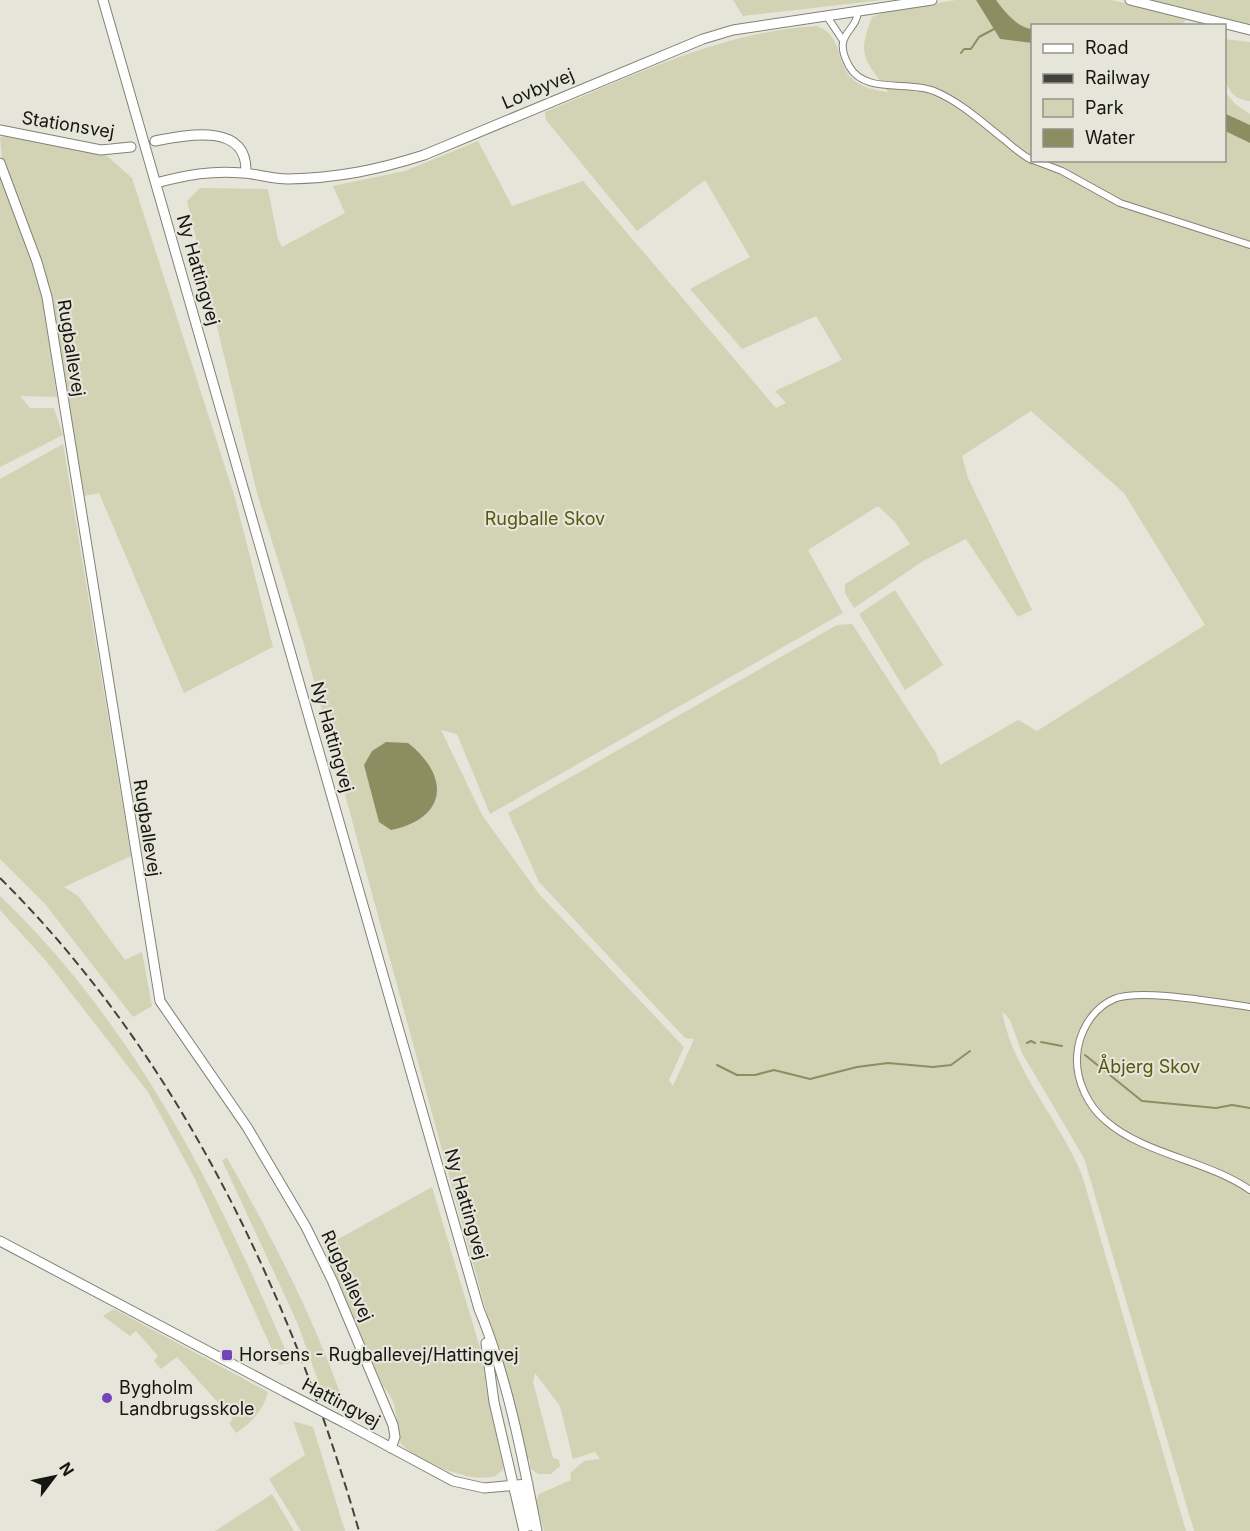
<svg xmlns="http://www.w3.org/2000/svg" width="1250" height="1531" font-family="Inter,sans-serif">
  <rect width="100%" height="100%" fill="#e5e5d9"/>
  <path fill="#d2d2b5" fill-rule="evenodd" d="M733 0H883L743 16Z
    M956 0H976L1000 39 1032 43V160H1224L1225 131 1250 143V1531H1194L1084 1158 1022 1053 1010 1020 1002 1011C1012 1070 1059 1119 1082 1175L1186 1531H544L536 1501 539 1494 571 1480 570 1473 584 1461 600 1459 595 1452 573 1459 560 1406 535 1373 533 1382 553 1458 559 1460 560 1466 551 1474H538L530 1468V1460L526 1457 303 641 257 493 187 201 200 188 268 189 278 239 282 247 345 213 333 186 405 171 478 141 512 206 583 181 776 408 786 403 775 391 842 360 816 316 742 349 690 289 750 257 705 180 637 231 546 120 545 112C631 77 722 31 817 26 854 40 823 85 888 92 866 59 856 58 872 17L885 12ZM1031 411 1124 493 1205 625 1037 731 1018 720 940 765 936 753 852 624 837 625 508 813 539 882 685 1038 694 1039 673 1086 669 1080 684 1047 539 894 482 815 441 730 457 734 490 814 843 613 808 550 878 506 895 522 910 544 845 584V593L854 608 923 561 966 539 1018 617 1032 610 968 478 962 456Z
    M996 0H1111L1186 17 1183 25 1032 26V29C1018 28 1005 12 996 0Z
    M1144 0H1250V26Z
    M1224 39 1250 42V101C1218 99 1225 62 1224 39Z
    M1224 90 1235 104 1250 114V125L1225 113Z
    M6 134 107 156 132 178 235 498 273 647 184 693 99 493 84 496 49 291 2 158 0 138Z
    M0 172 41 289 57 397 20 396 30 408H54L63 435 0 467Z
    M63 444 131 856 64 887 78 896 125 960 142 952 152 1006 133 1017 45 904 0 859V479Z
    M895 590 943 665 905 690 859 614Z
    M0 896C135 1025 219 1193 291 1363L279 1365 195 1179 148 1092 47 962 0 910Z
    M227 1158C273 1239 315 1320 346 1409L324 1397 297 1322 222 1160Z
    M432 1187 483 1358 486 1388 503 1467V1470C498 1473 497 1476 491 1477 467 1482 418 1461 401 1444 394 1421 401 1406 383 1386L324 1247Z
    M114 1309 268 1392C262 1412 253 1421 236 1433L229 1423 233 1419 177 1357 161 1369 154 1361 158 1356 136 1331 130 1336 103 1316Z
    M293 1421 313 1427 345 1531H301L269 1479 305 1455Z
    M272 1494 294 1531H215Z"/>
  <path fill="#8d8d62" d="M976 0H996C1005 12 1018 28 1032 29V43L1000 39Z
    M1224 113 1250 125V143L1225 131Z
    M386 742 408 743C450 776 448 818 391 830L379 822 364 765 372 751Z"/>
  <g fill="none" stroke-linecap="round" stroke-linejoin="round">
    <path stroke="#8d8d62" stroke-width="2" d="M961 53 964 49H971L979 37 996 28
      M1041 1042 1062 1046
      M1027 1043 1031 1041 1035 1043
      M1085 1055 1142 1101 1216 1108 1232 1105 1250 1108
      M717 1065 737 1075H755L774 1070 810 1079 857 1067 888 1063 933 1067 951 1065 970 1051"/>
    <g stroke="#818276" stroke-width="8">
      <path id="street" d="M858 11C857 33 831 33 849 66 865 95 908 80 934 91 961 102 984 124 1006 141 1014 148 1023 156 1032 160
        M826 15 842 39
        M1033 160 1062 171 1120 203 1250 245
        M1250 1007C1219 1003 1141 988 1114 999 1091 1009 1078 1034 1077 1057 1076 1081 1088 1106 1106 1121 1145 1155 1207 1160 1250 1190"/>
    </g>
    <g stroke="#818276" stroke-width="11">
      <path id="secondary" d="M103 0 479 1309C507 1376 523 1459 537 1531
        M1130 0 1250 30
        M0 130 101 150 131 147
        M155 141C190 134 248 123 246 173
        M0 163 37 262 47 297 160 1001 247 1127 306 1227 332 1280 393 1425 395 1437 391 1448
        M156 183C186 175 212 170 243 173 258 174 272 179 288 179 338 178 377 170 424 155L703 39 733 30 932 0
        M0 1241 285 1392
        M486 1343 494 1402 524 1531
        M345 1423 453 1481 484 1488 528 1484
        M514 1486 524 1495 530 1526"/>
    </g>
    <use href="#street" stroke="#fff" stroke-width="6"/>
    <use href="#secondary" stroke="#fff" stroke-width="9"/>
    <path stroke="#42423d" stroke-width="2" stroke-dasharray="9 4.5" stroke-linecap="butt" d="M0 878C178 1055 290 1291 359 1531"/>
    <g stroke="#818276" stroke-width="11" stroke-linecap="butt">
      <path id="secondary-bridge" d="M285 1392 345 1423"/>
    </g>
    <use href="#secondary-bridge" stroke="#fff" stroke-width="9"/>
  </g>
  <g fill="#7544bb" stroke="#e5e5d9" stroke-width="2">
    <rect x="221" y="1349" width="12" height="12" rx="3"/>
    <circle cx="107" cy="1398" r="6"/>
  </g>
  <g text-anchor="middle" stroke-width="4.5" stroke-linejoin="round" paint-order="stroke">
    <g font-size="18" fill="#161612" stroke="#e5e5d9">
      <text transform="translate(538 89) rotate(-23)" y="6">Lovbyvej</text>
      <text transform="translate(68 125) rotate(9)" y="6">Stationsvej</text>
      <text transform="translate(198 270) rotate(74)" y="6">Ny Hattingvej</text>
      <text transform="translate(71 348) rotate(81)" y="6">Rugballevej</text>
      <text transform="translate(332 737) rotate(74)" y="6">Ny Hattingvej</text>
      <text transform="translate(147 828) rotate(81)" y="6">Rugballevej</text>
      <text transform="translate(466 1204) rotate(74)" y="6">Ny Hattingvej</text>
      <text transform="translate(347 1276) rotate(65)" y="6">Rugballevej</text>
      <text transform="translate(341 1403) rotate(28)" y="6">Hattingvej</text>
    </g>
    <g font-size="18" fill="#59570d" stroke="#e5e5d9">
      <text x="545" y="525">Rugballe Skov</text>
      <text x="1149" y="1073">Åbjerg Skov</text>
    </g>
    <g font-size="18" fill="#161612" stroke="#e5e5d9" text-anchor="start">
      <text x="239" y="1361">Horsens - Rugballevej/Hattingvej</text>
      <text x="119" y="1394">Bygholm<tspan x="119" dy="21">Landbrugsskole</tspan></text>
    </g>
  </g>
  <rect x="1031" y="24" width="195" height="138" fill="#e5e5d9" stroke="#929289" stroke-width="1.5"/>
  <rect x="1043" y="44" width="30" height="9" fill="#ffffff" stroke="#929289" stroke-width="1.5"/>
  <text x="1085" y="54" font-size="18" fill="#161612">Road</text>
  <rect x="1043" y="74" width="30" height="9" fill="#42423d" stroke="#929289" stroke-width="1.5"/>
  <text x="1085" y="84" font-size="18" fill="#161612">Railway</text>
  <rect x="1043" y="99" width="30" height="18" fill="#d2d2b5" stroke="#929289" stroke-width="1.5"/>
  <text x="1085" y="114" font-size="18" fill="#161612">Park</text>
  <rect x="1043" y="129" width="30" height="18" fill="#8d8d62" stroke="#929289" stroke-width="1.5"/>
  <text x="1085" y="144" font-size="18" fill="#161612">Water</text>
  <g transform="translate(54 1477) rotate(58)" stroke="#e5e5d9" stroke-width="4.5" paint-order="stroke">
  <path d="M0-4.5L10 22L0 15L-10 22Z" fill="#161612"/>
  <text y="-9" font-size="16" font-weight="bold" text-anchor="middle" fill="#161612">N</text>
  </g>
</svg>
